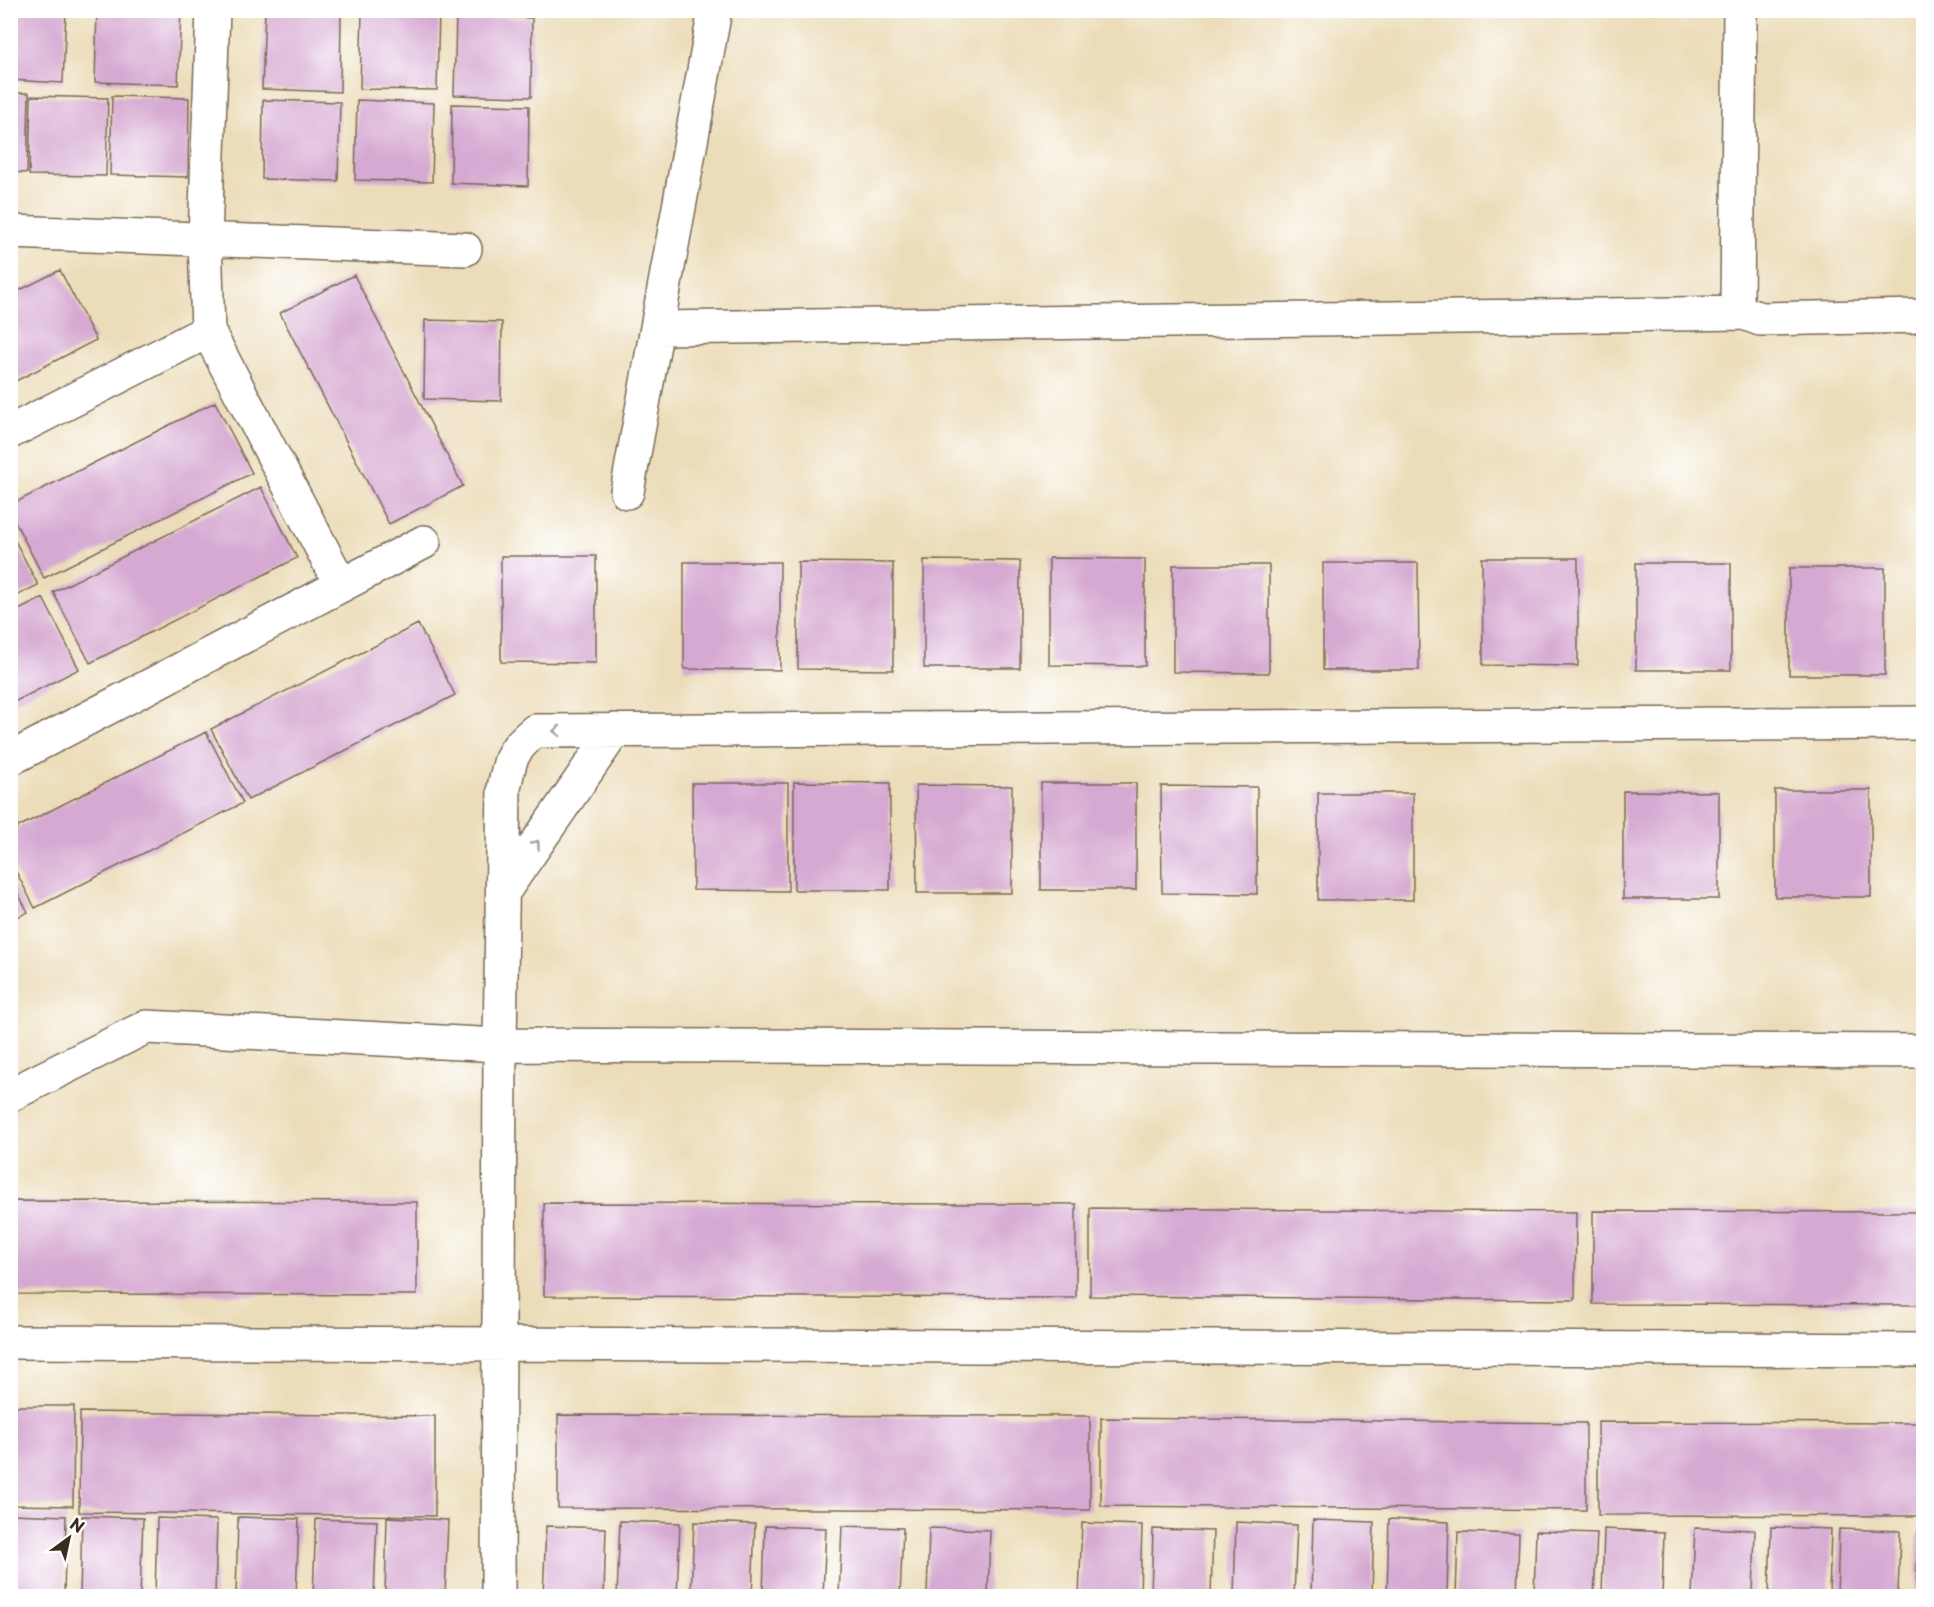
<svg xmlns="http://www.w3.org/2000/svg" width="1934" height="1607" font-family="'Playpen Sans',sans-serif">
  <rect width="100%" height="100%" fill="#fff"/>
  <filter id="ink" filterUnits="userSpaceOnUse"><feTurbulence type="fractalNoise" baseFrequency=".0167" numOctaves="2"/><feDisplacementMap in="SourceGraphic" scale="12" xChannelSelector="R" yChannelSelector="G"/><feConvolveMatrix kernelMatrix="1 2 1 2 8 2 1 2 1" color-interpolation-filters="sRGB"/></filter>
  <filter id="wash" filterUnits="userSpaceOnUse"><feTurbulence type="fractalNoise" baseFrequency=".008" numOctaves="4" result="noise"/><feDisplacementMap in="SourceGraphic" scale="24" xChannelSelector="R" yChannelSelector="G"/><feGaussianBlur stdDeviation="1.35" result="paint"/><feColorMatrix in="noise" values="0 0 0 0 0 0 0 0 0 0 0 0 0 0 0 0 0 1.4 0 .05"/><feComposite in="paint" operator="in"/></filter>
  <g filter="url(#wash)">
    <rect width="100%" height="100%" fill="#ecddba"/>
    <g id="blocks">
      <path fill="#d6a9d2" d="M10 10H66L63 83 10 80Z
        M97 10H181L178 85 95 82Z
        M265 10 341 12 340 92 262 89Z
        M362 10 439 11 437 90 360 89Z
        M456 16 532 18 531 97 454 95Z
        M10 93H29L27 173 10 172Z
        M31 96 108 98 106 176 29 175Z
        M112 96 189 98 188 177 110 175Z
        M263 100 340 102 338 181 262 179Z
        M357 100 434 103 432 182 355 180Z
        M452 104 529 106 528 186 451 183Z
        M60 270 96 340 10 384V295Z
        M354 275 463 486 389 524 280 313Z
        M425 320 502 322 501 401 424 399Z
        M215 402 252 473 44 578 10 512V505Z
        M261 487 297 558 90 663 53 592Z
        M10 531 38 585 10 599Z
        M501 556H596V663L501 662Z
        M1049 558 1145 559V666L1049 665Z
        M1482 558H1578V666L1483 665Z
        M924 560 1020 561V668H924Z
        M684 562H780V670L684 669Z
        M798 562 893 563V670L798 669Z
        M1323 563H1418L1419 670H1323Z
        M1636 563H1731V670H1636Z
        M1173 565H1269V673L1173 672Z
        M1789 568H1885V675H1789Z
        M43 598 79 669 10 704V614Z
        M418 624 455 695 248 800 211 729Z
        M206 732 243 803 35 908 10 860V831Z
        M794 782 890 783V890H794Z
        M692 783H788V891L693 890Z
        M1041 783H1136V890H1041Z
        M916 785 1012 786V893H917Z
        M1161 786 1257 787V894L1162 893Z
        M1775 790H1871V897H1775Z
        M1623 791 1719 792V899H1623Z
        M1318 793H1413V900H1318Z
        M10 879 28 912 10 921Z
        M10 1201 417 1202V1295L10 1294Z
        M544 1203 1076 1204V1298L544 1296Z
        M1090 1208 1576 1212 1575 1300 1090 1296Z
        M1593 1211 1924 1212V1305L1593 1304Z
        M10 1406H74L73 1506 10 1505Z
        M80 1412 435 1416V1516L79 1512Z
        M558 1415 1090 1416V1510L558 1508Z
        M1101 1418 1586 1423V1510L1101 1506Z
        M1598 1422 1924 1423V1516L1598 1515Z
        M10 1514 66 1516 64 1596H10Z
        M82 1516 143 1518 140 1596H80Z
        M238 1517 299 1519 296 1596H236Z
        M387 1517 448 1520 445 1596H385Z
        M157 1518 217 1520 215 1596H155Z
        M316 1519 377 1521 374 1596H313Z
        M1389 1519 1449 1522 1447 1596H1387Z
        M1313 1520 1374 1522 1372 1596H1311Z
        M620 1521 680 1523 677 1596H617Z
        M694 1522 755 1524 752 1596H691Z
        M1236 1522 1297 1525 1294 1596H1234Z
        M1082 1523 1142 1525 1140 1596H1079Z
        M546 1526 606 1528 604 1596H543Z
        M765 1526 826 1528 823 1596H763Z
        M842 1526 903 1528 900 1596H839Z
        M1771 1527 1831 1529 1829 1596H1769Z
        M929 1528 990 1530 988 1596H927Z
        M1695 1528 1755 1530 1753 1596H1692Z
        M1153 1529 1213 1531 1211 1596H1151Z
        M1604 1529 1664 1532 1662 1596H1602Z
        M1839 1529 1900 1531 1898 1596H1837Z
        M1536 1531 1597 1533 1594 1596H1534Z
        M1458 1532 1519 1534 1517 1596H1456Z
        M1918 1532H1924V1596H1916Z"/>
    </g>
  </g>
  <g filter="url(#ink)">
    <use href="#blocks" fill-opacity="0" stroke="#796955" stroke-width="1.5"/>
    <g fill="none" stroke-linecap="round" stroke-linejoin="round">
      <g stroke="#796955" stroke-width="36">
        <path id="minor" d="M213 10 205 239 208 331 341 585
          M1740 10 1737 304 1744 313 1760 319 1924 316
          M10 232 465 249
          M658 328 1744 313
          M10 432 208 331
          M627 492 715 10
          M10 759 424 542
          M503 892 615 730
          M10 1095 146 1027 500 1045 1924 1051
          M10 1342 1924 1350
          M498 1596 500 1045 504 788C510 759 511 750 535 731L1924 723"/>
      </g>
      <use href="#minor" stroke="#fff" stroke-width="33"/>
    </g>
    <defs><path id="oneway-chevron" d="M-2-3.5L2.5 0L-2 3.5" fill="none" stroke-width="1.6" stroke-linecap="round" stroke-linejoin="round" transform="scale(1.5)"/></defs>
    <g stroke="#a79f9a">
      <use href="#oneway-chevron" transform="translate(557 731) rotate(179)"/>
      <use href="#oneway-chevron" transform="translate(536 844) rotate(-55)"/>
    </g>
  </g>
  <rect width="1934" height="1607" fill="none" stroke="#fff" stroke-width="36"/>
  <g transform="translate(69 1538) rotate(33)" stroke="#ffffff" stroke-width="4.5" paint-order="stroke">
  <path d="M0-4.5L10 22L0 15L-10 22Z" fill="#3b2a1e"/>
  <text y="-9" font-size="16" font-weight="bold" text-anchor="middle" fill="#3b2a1e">N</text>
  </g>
</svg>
